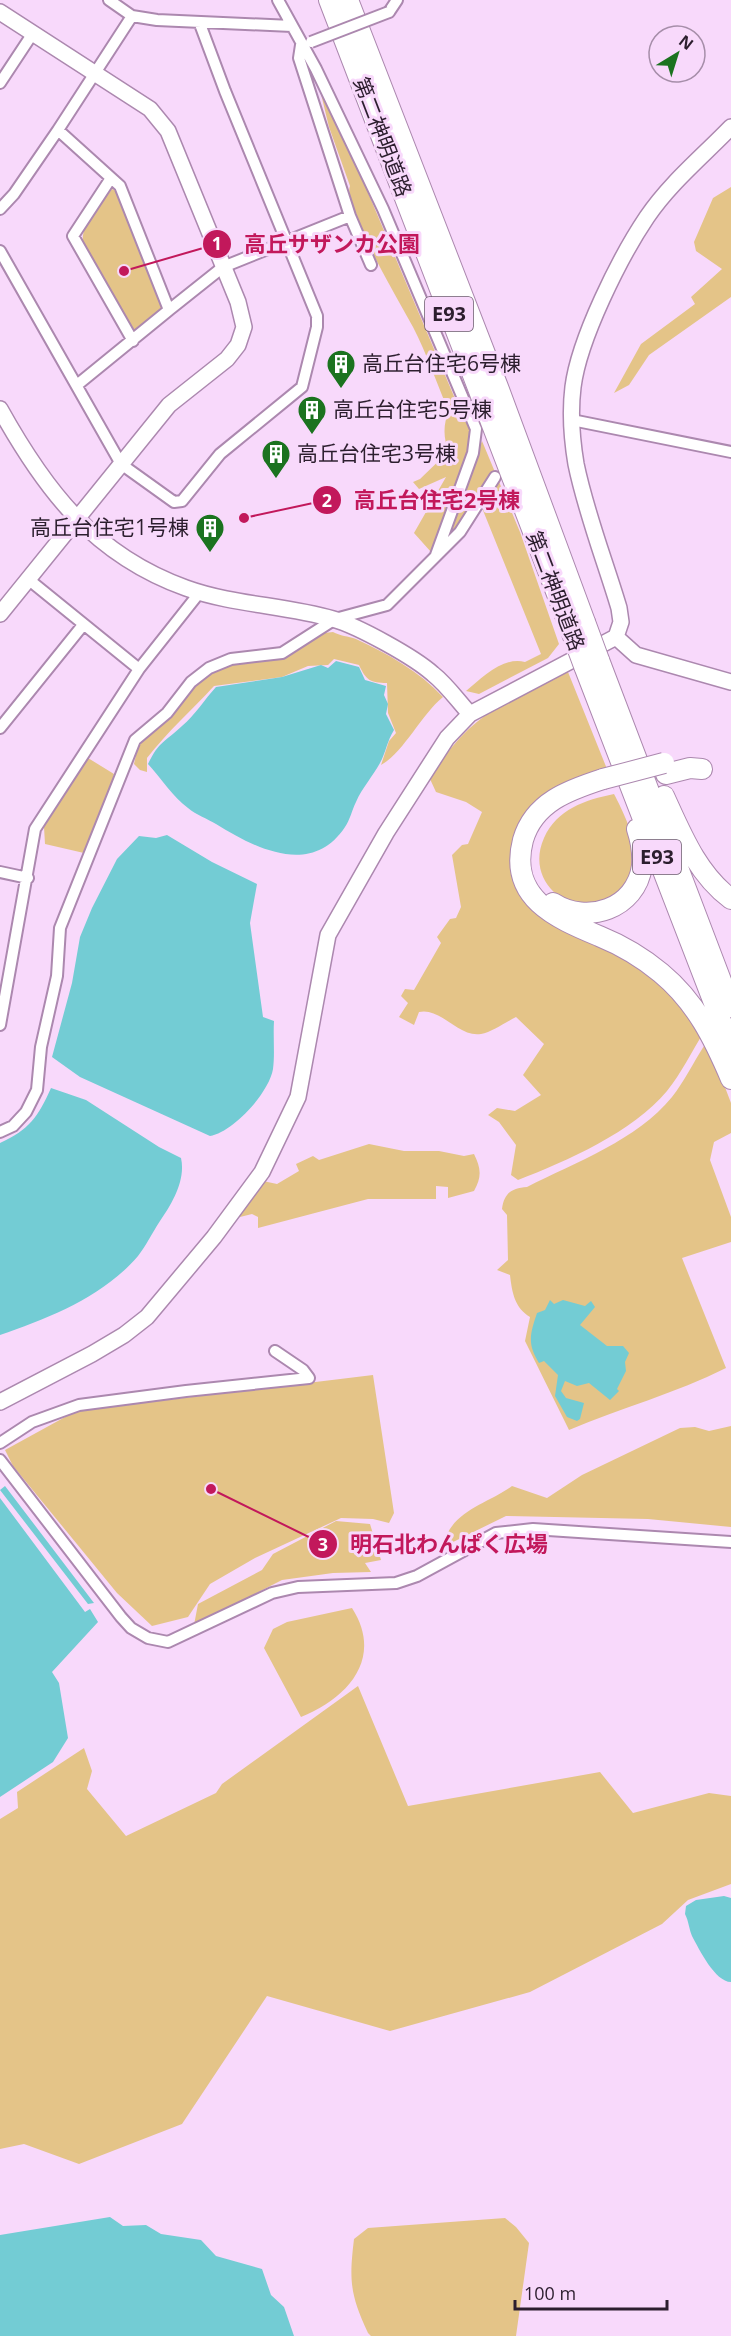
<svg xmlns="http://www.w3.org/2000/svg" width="731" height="2336" font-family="'Open Sans','Noto Sans JP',sans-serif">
  <rect width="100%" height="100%" fill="#f8d9fb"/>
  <path fill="#e4c488" d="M321 94 350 150 464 420 470 428V449L431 552 414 533 446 477 419 489 413 482 420 479 449 451C443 440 443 422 449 412 437 384 427 354 413 327 401 304 342 207 350 186L329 127Z
    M731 187V297L649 355 629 385 614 393 641 344 695 304 691 297 722 269 696 251 694 242 713 198Z
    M112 189 117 191 163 304 159 313 135 330 127 321 83 244C80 223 101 205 112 189Z
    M482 441 520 532 559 644 548 658 479 694 466 691C482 678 503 656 525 662L541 654 480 503 444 543Z
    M333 632C340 636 348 636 356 639 388 654 419 671 443 697 421 715 404 752 381 765L389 741 396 733 388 713 387 683C370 683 366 680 359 665L334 659 328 665 308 666 282 677 214 686C192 710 167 732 147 758V772L140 770 134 764 138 746 145 737 166 721 188 690 218 666 277 659 324 633Z
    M568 672 607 769 541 801 515 882 659 982 704 1032C692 1051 681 1074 667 1091 633 1132 567 1161 518 1180L511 1175 516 1145 499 1122 488 1115 497 1108 515 1111 541 1095 523 1075 544 1044 516 1017C506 1022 492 1032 481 1034 459 1038 441 1007 419 1012L414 1025 399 1017 408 1003 401 996 405 989 414 990 441 943 437 937 450 919 456 918 461 907 452 855 462 845 468 844 482 812 466 802 436 792 430 779C468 715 504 702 568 672Z
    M88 758 114 774 107 801 84 853 45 844 44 827Z
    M614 794C623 811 639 845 636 864 634 874 627 883 619 890 582 927 522 887 544 838 557 809 585 800 614 794Z
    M704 1046 715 1061 731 1103V1133L714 1142 710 1160 731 1217V1242L682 1258 726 1368C676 1393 621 1408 569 1430L525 1341 530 1317C515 1308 512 1293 510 1275L497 1270 508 1260 507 1215 502 1209C504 1193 512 1188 527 1187 576 1162 637 1140 672 1097 684 1082 693 1063 704 1046Z
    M369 1144 404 1151H439L464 1156 474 1154C481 1168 482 1177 474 1191L448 1198V1187L436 1186V1199H368L258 1228V1217L252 1214 236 1218 263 1181 277 1184 299 1171 296 1164 313 1156 319 1160Z
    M373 1375 394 1513 389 1523 373 1519 341 1518 255 1558 210 1584 188 1617 152 1626 117 1593 13 1466 5 1450 76 1411Z
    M731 1426V1527L648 1519 506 1516 451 1543 446 1537C456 1510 490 1502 512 1486L547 1498 582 1475 680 1428 695 1427 709 1431Z
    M336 1521 370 1524 381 1560 365 1563 371 1572 333 1573 282 1580 194 1625 198 1604 262 1570 273 1554Z
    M352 1608C384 1658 348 1698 301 1717L264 1648 273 1629 287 1622Z
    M358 1686 408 1806 600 1772 633 1813 709 1793 731 1796V1884L688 1900 662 1924 530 1992 390 2031 267 1996 182 2124 79 2164 24 2144 0 2149V1819L18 1808 17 1792 84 1748 92 1771 87 1789 126 1836 216 1793 222 1784Z
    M505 2218 516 2227 529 2243 516 2336H371L368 2333C350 2294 349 2281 354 2239L368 2228Z"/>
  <path fill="#73ccd4" d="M336 661 359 667 365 680 386 686 384 695 388 704 386 714 394 730C387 741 386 752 380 763 373 776 362 788 356 802 352 810 350 820 345 827 312 877 256 849 216 824 208 819 196 815 188 808 173 797 161 778 148 764 159 741 165 742 182 726 195 715 205 699 216 687L282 677 321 665 328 668Z
    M167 835 212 862 257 884 250 923 263 1017 274 1021C273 1037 275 1054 273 1069 269 1093 233 1132 210 1136L80 1077 52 1057 72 983 80 937 92 908 117 859 139 836 156 838Z
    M51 1088 86 1100 159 1147 181 1158C186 1180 172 1204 160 1221 152 1233 146 1246 138 1256 103 1297 49 1318 0 1335V1143C29 1130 38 1117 51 1088Z
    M550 1300 554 1304 563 1300 585 1306 591 1301 595 1307 580 1325 607 1346H623L629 1353 625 1362 626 1371 617 1389 619 1391 610 1400 589 1383 577 1386 565 1381 561 1391 566 1398 584 1403 580 1419 577 1421 567 1417 555 1396 558 1375 544 1361 539 1363C527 1344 530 1334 537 1313L545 1310Z
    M5 1486 94 1603 88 1604 0 1490Z
    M0 1498 85 1612 90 1609 98 1622 52 1672 59 1683 68 1738 53 1762 0 1797Z
    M724 1896 731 1898V1982C715 1982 699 1949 692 1936 689 1929 689 1922 685 1914L686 1906 696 1900Z
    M110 2217 123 2226 146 2225 161 2234 201 2240 216 2256 262 2269 271 2295 284 2307 294 2336H0V2235Z"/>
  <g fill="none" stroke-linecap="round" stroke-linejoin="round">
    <g stroke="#ac88af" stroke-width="14">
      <path id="street" d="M109 0 132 16 157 20 292 26
        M278 0 316 69 383 209 476 429 473 453 436 555
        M389 12 397 0
        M301 45 299 58 350 216 371 265
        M0 83 33 33
        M58 130 132 16
        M111 178 73 236 133 341
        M0 209 14 194 58 130 120 186 169 310 77 385
        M0 251 121 464 174 502 182 501 220 454 302 387 317 327V316L225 91 200 24
        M169 310 223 267 350 216
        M572 420 731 452
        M28 579 139 669
        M0 728 83 625
        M0 872 28 878
        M0 1025 35 829 139 669 200 592
        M0 1132 13 1126 26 1112 37 1090 41 1047 57 976 60 928 135 740 167 713 191 682 209 668 231 659 282 653 335 619 387 605 460 532 495 477
        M0 1443 32 1422 79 1405 186 1391 309 1378 303 1370 275 1351
        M0 1460 121 1617 131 1628 148 1638 168 1642 272 1593 298 1587 396 1583 417 1576 496 1533 533 1529 731 1542"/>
    </g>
    <g stroke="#ac88af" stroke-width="18">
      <path id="secondary" d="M0 12 150 109 168 131 238 302 244 327 238 345 227 359 169 405 0 614
        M0 409C45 490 94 555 186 588 233 605 285 605 333 619 358 626 414 657 433 674 447 685 458 701 470 714
        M616 637 636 655 731 682
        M0 1402 92 1354 124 1335 147 1317 214 1237 262 1172 298 1097 328 935 386 833 447 738 470 714 616 637 621 622 619 608C605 561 586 513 576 464 572 440 570 411 573 387 579 339 620 257 647 217 670 183 703 156 731 127"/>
    </g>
    <g stroke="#ac88af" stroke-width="22">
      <path id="highway" d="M329 0 570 628
        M348 0 498 387 585 622
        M599 660 731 1007
        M584 666 731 1047
        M666 774 690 768 702 769
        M603 779C569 790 534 802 523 840 508 898 556 918 599 936 621 945 643 958 661 973 696 1002 714 1039 731 1079
        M664 796C681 833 697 874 731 899
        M553 903C587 925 636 909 642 866 643 853 641 841 637 829"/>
    </g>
    <use href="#street" stroke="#fff" stroke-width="10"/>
    <use href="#secondary" stroke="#fff" stroke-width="15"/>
    <use href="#highway" stroke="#fff" stroke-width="20"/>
    <g stroke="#ac88af" stroke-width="14" stroke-linecap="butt">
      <path id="street-bridge" d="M311 42 389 12"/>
    </g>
    <g stroke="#ac88af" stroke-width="22" stroke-linecap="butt">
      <path id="highway-bridge" d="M585 622 599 660
        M570 628 584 666
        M603 779 664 763"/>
    </g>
    <use href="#street-bridge" stroke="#fff" stroke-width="10"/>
    <use href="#highway-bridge" stroke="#fff" stroke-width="20"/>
  </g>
  <defs>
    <g id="building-pin" transform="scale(1.5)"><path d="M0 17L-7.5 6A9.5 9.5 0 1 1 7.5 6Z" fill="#1b731f" stroke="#f8d9fb"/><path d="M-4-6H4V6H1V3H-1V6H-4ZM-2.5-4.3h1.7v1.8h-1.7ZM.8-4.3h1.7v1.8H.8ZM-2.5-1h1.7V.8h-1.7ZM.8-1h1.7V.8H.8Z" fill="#fff"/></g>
  </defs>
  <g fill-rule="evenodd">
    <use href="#building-pin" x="341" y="364"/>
    <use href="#building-pin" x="312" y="410"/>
    <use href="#building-pin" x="276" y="454"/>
    <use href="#building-pin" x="210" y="528"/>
  </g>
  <g text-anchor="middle" stroke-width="6" stroke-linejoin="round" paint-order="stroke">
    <g fill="#f8d9fb" stroke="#69566c" stroke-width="1.5">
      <rect x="425" y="297" width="48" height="34" rx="4.5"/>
      <rect x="633" y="840" width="48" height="34" rx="4.5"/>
    </g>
    <g font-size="20" font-weight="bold" fill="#2c1e2e">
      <text x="449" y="321">E93</text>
      <text x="657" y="864">E93</text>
    </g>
    <g font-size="21" fill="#2c1e2e" stroke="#f8d9fb">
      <text transform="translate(382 137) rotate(69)" y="7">第二神明道路</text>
      <text transform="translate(555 591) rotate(69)" y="7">第二神明道路</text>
    </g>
    <g font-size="21" fill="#2c1e2e" stroke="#f8d9fb" text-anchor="start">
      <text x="362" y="371">高丘台住宅6号棟</text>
      <text x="333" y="417">高丘台住宅5号棟</text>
      <text x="297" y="461">高丘台住宅3号棟</text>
      <text x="189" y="535" text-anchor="end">高丘台住宅1号棟</text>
    </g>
  </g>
  <path fill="none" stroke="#c2185b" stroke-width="2" d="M124 271L217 244M244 518L327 500M211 1489L323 1544"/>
  <g fill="#c2185b" stroke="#f8d9fb" stroke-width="2">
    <circle cx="124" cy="271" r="6"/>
    <circle cx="244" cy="518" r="6"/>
    <circle cx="211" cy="1489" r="6"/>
    <circle cx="217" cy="244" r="15"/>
    <circle cx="327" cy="500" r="15"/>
    <circle cx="323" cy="1544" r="15"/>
  </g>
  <g font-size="18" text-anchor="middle" font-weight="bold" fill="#fff">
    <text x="217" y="250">1</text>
    <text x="327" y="507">2</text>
    <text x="323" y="1551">3</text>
  </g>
  <g font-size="22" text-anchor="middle" font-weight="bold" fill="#c2185b" stroke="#f8d9fb" stroke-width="6" stroke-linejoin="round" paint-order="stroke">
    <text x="332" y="252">高丘サザンカ公園</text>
    <text x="437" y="508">高丘台住宅2号棟</text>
    <text x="449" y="1552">明石北わんぱく広場</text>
  </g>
  <g transform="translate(677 54) rotate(38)"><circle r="28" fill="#f8d9fb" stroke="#a68ea9" stroke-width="1.5"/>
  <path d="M0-4.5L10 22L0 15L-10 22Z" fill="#1b731f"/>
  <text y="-9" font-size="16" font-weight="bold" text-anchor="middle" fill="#2c1e2e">N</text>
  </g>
  <path d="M515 2300v9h152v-9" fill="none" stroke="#2c1e2e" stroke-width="3"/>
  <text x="524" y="2300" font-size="18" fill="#2c1e2e" stroke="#f8d9fb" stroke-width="4.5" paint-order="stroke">100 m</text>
</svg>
